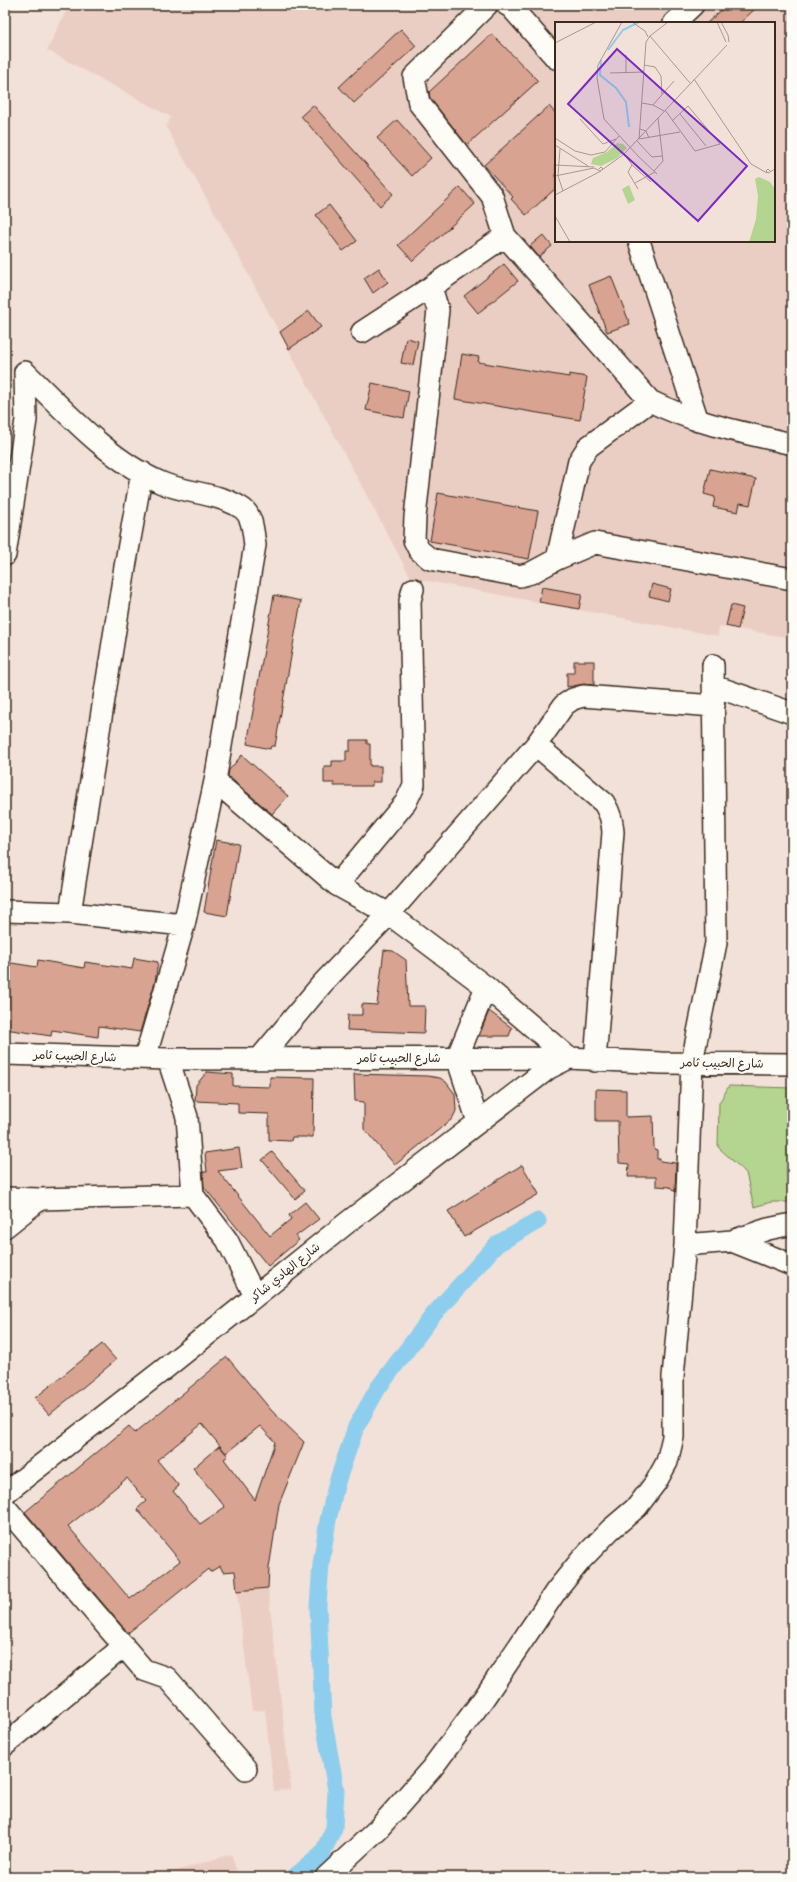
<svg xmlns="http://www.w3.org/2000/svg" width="797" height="1882" font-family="Delius,'Playpen Sans Arabic',sans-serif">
  <rect width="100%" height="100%" fill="#f2e1d8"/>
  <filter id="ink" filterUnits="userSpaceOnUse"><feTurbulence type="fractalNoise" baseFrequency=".025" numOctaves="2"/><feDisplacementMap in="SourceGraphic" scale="8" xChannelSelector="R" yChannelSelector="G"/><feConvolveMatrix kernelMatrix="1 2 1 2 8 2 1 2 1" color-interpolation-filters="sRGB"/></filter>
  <g filter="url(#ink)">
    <path fill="#eacec3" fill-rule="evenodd" d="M69 5H792V638L719 626 718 636 411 578 226 233 166 127 171 117 47 50ZM556 23H774V241H556Z
      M268 1588 291 1789 274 1791 265 1710 252 1711 237 1591Z
      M231 1854 237 1872 220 1877H157Z"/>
    <path fill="#b3d58f" stroke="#778056" d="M729 1086 792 1088V1202H771L754 1207 746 1173 718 1147 719 1103Z"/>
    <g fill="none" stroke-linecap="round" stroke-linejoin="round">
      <path stroke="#8dceee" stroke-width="17" d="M294 1877 322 1854 334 1828 336 1790 323 1717 318 1606 321 1564 328 1520 337 1482 356 1427 378 1388 434 1314 497 1244 538 1221"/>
    </g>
    <path fill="#d9a391" stroke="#3b2a1e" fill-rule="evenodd" d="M727 5H759L740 23H707Z
      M401 29 416 46 354 103 339 87Z
      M492 34 538 81 467 145 430 98 429 92Z
      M313 105 393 194 380 206 301 116Z
      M549 106 556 114V188L526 215 511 199 513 197 484 165Z
      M397 120 431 158 412 176 377 138Z
      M460 187 475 204 413 261 398 245Z
      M329 205 357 241 343 251 316 215Z
      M543 235 552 246 539 257 530 246Z
      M504 264 518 281 478 313 464 296Z
      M379 268 388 282 373 293 364 278Z
      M611 276 630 324 607 332 589 285Z
      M309 311 321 327 289 349 280 332Z
      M406 338 418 341 413 365 401 363Z
      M462 354 479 357 478 362 569 377V374L587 377 580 420 455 399Z
      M372 383 409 391 404 418 366 410Z
      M710 469 756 479 750 505 740 503 738 512 713 507 715 497 704 494Z
      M438 493 538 511 529 559 430 541Z
      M652 584 671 589 668 601 649 596Z
      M542 587 582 594 579 609 539 602Z
      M274 595 301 601 275 746H271L270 749 247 744Z
      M731 605 743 608 738 629 726 626Z
      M574 661H594V685L584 684 567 687V673H574Z
      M350 740H367V744H370V766H381V782H372V786H334V783H324V766H332V761H346V751H350Z
      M242 755 288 796 272 814 228 776 229 770Z
      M216 840 239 844 227 916 204 912Z
      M384 950 393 951 406 960 408 1006H425L424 1033 347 1030 348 1015H362V1004L377 1005Z
      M134 958 158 962 155 982 140 1032 99 1026 98 1037 52 1030 51 1036 5 1029V962L37 967 38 960 84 968 85 962 132 969Z
      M489 1011 512 1028 509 1036H479Z
      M207 1072 233 1074V1086L270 1087V1077L314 1078 313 1137H292L291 1141 269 1140V1114L238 1113V1103L195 1101 196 1085Z
      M354 1074 427 1076 440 1078 446 1082 455 1094 456 1111 452 1119 395 1165 364 1129V1102L355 1101Z
      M596 1089 626 1090V1117L653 1116 654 1149 657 1150V1159H660V1161L676 1163 675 1192 670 1187 656 1186V1177H628L629 1164 619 1163 618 1121H596Z
      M239 1148 242 1168 218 1171 270 1236 291 1219 289 1215 305 1202 319 1219 296 1236 299 1240 268 1266 204 1187 203 1172H207L205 1153Z
      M272 1152 305 1191 295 1199 262 1160Z
      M522 1165 539 1194 464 1237 448 1211Z
      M102 1344 116 1360 49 1415 35 1398Z
      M227 1357 271 1410 304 1442 279 1504 269 1568 268 1588 237 1591 235 1571 223 1572 220 1566 210 1572 208 1569 128 1633 25 1512 129 1426 135 1433ZM202 1424 226 1453 260 1426 275 1442 255 1500 224 1459 228 1456 219 1446 193 1468 225 1507 200 1524 173 1491 179 1486 157 1460ZM127 1478 146 1501 137 1509 180 1561 130 1599 68 1526Z"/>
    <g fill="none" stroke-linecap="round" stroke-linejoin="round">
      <g stroke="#3b2a1e" stroke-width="24">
        <path id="minor" d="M487 5 414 77 419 103 492 196 505 236 650 401C696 424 742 432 792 444
          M507 5 510 6 556 58
          M674 23 693 5
          M639 241 698 421
          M431 287 438 310 415 517 414 540 419 550 430 559 520 576 531 573 557 559 595 543 792 579
          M362 332 431 287 505 236
          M25 372C65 411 109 461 162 483 186 493 217 493 240 507 253 514 253 532 255 545L215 781 184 925 145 1058
          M5 555 26 420 25 372
          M557 559 579 461 588 447 650 401
          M714 686 792 713
          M536 745 604 803C610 813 612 820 613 832L595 1061
          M337 885 406 802 414 785 410 601 413 589
          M5 911 70 913 184 925
          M70 913 125 567 142 472
          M5 1054 168 1059 569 1058 661 1063 792 1064
          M260 1058 322 984 389 914 536 745 564 705 573 699 583 696 714 706
          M168 1059 187 1117 193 1195 227 1240 255 1296
          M478 1122 457 1058 486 987
          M5 1198 40 1199 193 1195
          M5 1227 40 1199
          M732 1241 792 1265
          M685 1245 732 1241 768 1229 792 1224
          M5 1493 163 1370 348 1222 549 1068 569 1058 486 987 389 914 337 885 215 781
          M5 1507 144 1670 167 1678 246 1769
          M5 1745 124 1646
          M326 1877 378 1829 432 1768 484 1698 556 1591 581 1560 610 1530 637 1507 656 1482 667 1462 673 1437V1377L685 1245 692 1062 716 943 713 665"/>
      </g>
      <use href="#minor" stroke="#fdfcf7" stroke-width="21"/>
    </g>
  </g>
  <g text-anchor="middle" stroke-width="4" stroke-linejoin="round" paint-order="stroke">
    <g font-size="12" fill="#3b2a1e" stroke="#fdfcf7">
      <text transform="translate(75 1056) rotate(2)" y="4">شارع الحبيب ثامر</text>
      <text x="399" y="1062">شارع الحبيب ثامر</text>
      <text transform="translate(722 1063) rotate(1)" y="4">شارع الحبيب ثامر</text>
      <text transform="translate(285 1272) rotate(-39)" y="4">شارع الهادي شاكر</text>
    </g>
  </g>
  <g transform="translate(555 22)">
    <rect width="220" height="220" fill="#f2e1d8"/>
    <path d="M62 121 68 122 72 126 62 136 46 144 36 142 38 136 52 130ZM204 155 215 160 220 167V220H194L201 197 203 174 200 157ZM74 163 80 178 73 182 67 167Z" fill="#b3d58f"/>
    <path fill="none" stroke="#8dceee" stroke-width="2" d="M53 28 68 8 84 0M46 38 45 53 61 66 71 80 74 105"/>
    <path fill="none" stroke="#a9988e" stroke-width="1" d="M67 0 43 43 42 56 49 97 83 134 102 152M77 0 90 9 93 15M113 0 95 14 91 20 84 117 125 110M162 0 171 20M166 0 173 13 174 20M95 14 135 61M0 21 41 0M89 43 100 45 106 54 107 72M71 50V33M55 51 89 50M139 57 196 142 212 151M87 81 98 83 109 89M98 83 119 59M110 88 140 129 165 122M125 92 151 124M25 97 48 122 61 117M117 99 133 84 165 122M85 107 91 109 94 116M0 116 20 129 36 133 50 130 64 114M82 119 97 135 107 134M0 123 33 144M5 127 3 154 8 169M69 132 77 143 96 160M0 143 39 145M77 143 73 150 83 167M47 148 69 132 172 23M99 149 108 139 103 96M215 149 213 147 211 149 213 151 220 147M0 154 39 146 45 149 48 147 46 145 44 147M80 161 100 150M0 173 46 149M0 194 15 220"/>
    <path fill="#7b2cbf" fill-opacity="0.15" stroke="#7b2cbf" stroke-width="2" d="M62 27 192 144 143 199 13 82Z"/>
    <rect width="220" height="220" fill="none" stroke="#3b2a1e" stroke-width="2"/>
  </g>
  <rect width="797" height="1882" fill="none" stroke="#fdfcf7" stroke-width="20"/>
  <rect x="10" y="10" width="777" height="1862" fill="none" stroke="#3b2a1e" stroke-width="1.5" filter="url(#ink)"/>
</svg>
